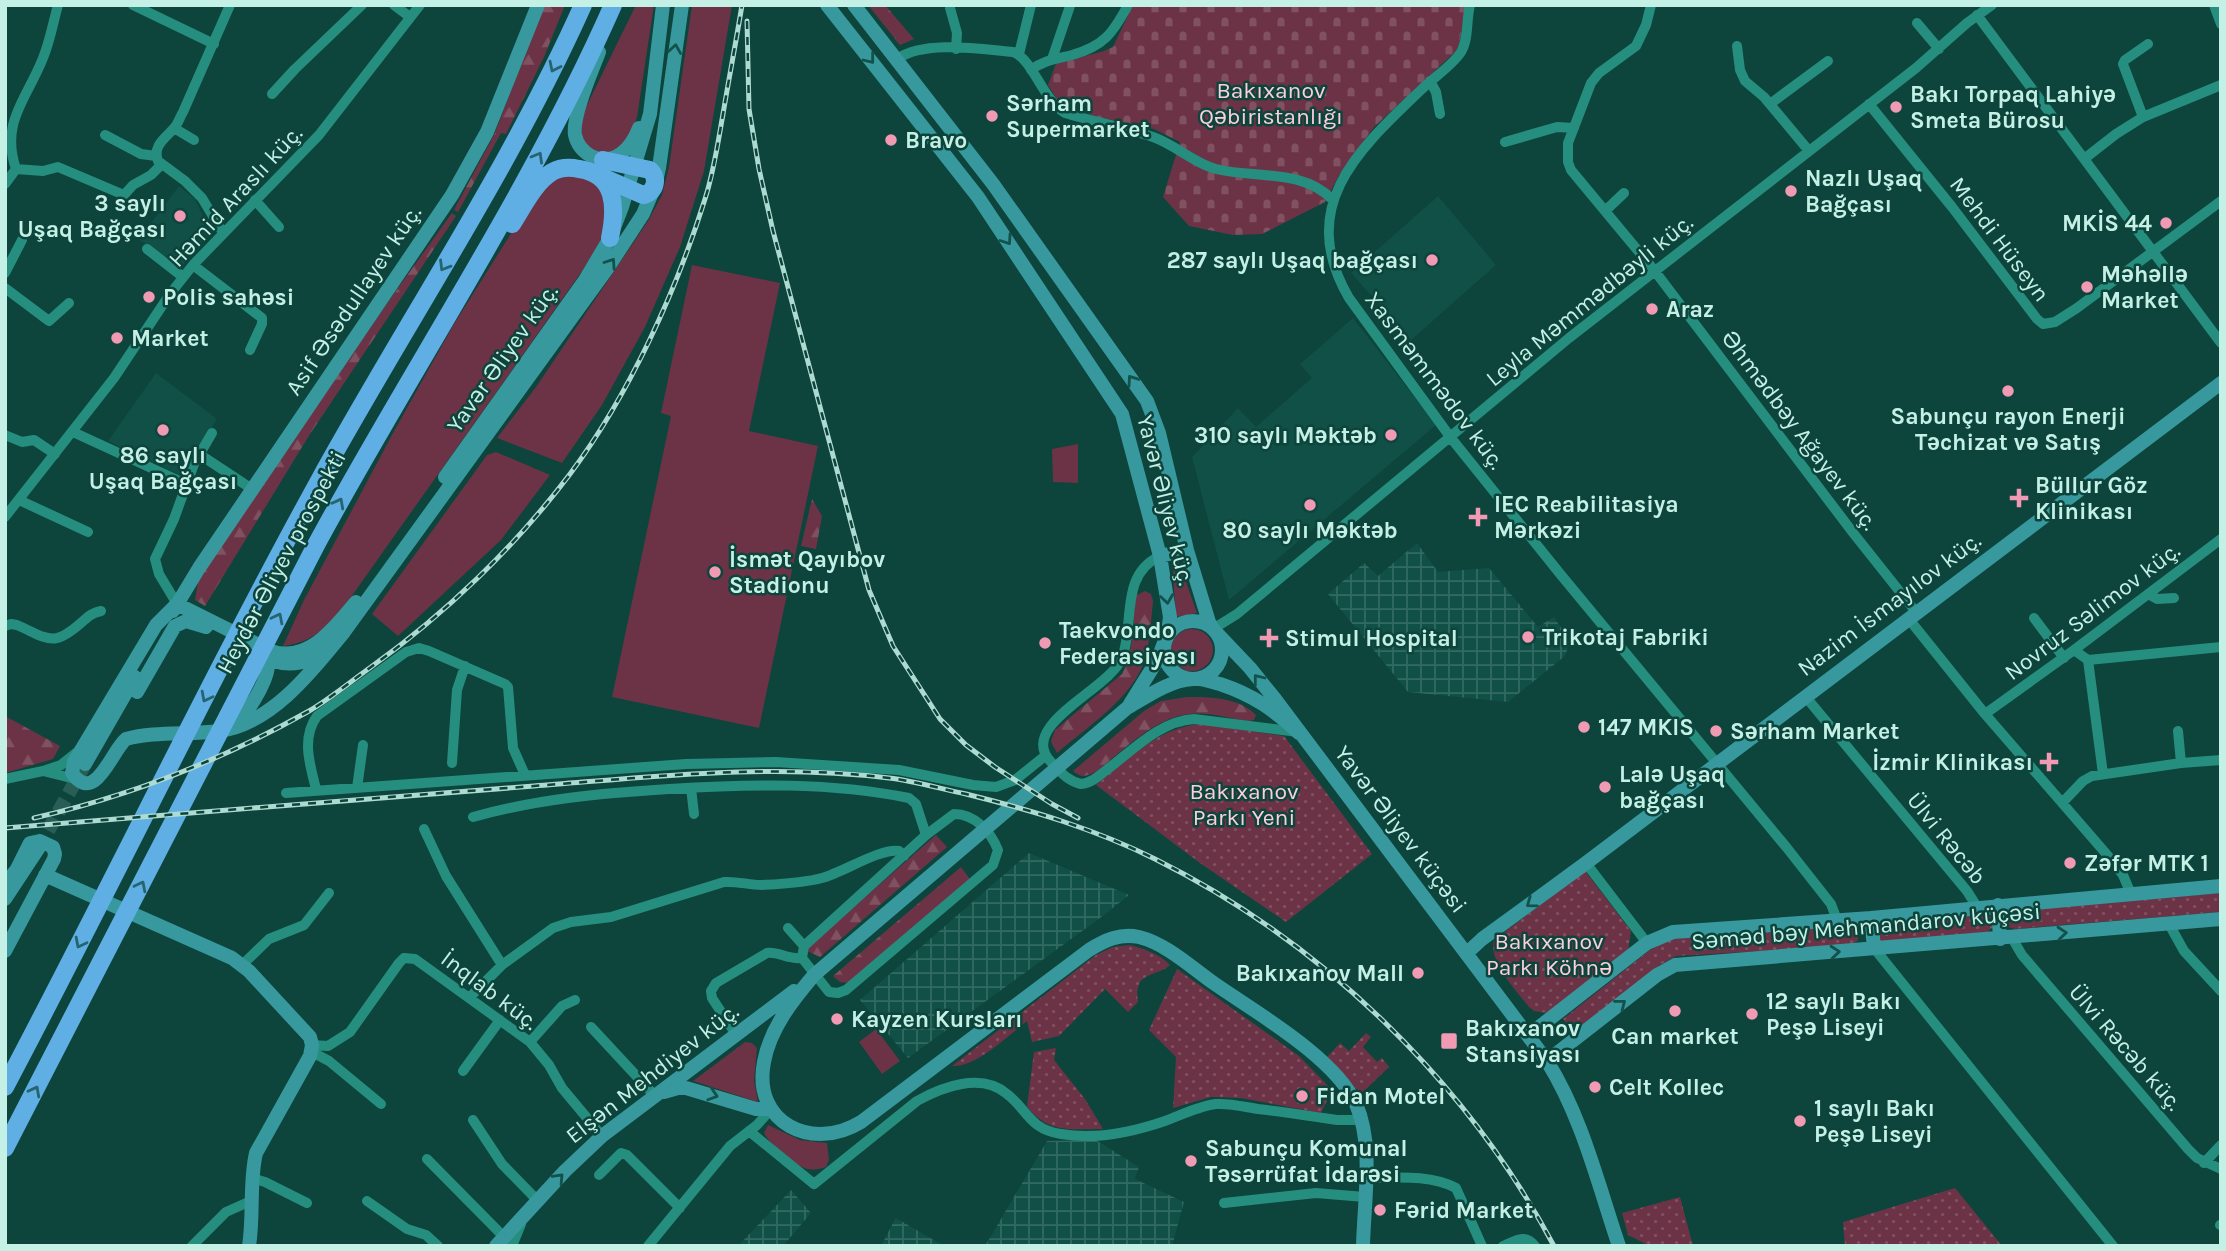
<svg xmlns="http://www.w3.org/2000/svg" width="2226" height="1251" font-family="Karla,sans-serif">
  <defs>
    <pattern id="industrial-grid" width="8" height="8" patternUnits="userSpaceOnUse" patternTransform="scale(1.75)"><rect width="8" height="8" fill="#115047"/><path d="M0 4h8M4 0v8" fill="none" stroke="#326a62"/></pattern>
    <pattern id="forest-firs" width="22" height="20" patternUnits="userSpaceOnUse" patternTransform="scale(1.75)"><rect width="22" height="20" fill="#6c3346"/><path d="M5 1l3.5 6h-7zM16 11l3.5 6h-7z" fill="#7f5161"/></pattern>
    <pattern id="cemetery-stones" width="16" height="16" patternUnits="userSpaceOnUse" patternTransform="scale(1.75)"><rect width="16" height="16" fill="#6c3346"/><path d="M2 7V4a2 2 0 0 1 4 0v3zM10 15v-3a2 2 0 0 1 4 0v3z" fill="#7f5161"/></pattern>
    <pattern id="park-dots" width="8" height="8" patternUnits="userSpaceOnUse" patternTransform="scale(1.75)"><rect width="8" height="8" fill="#6c3346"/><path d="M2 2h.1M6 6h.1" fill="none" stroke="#7f5161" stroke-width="1.8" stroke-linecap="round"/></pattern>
  </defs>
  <rect width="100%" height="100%" fill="#0d443c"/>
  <path fill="#115047" d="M179 186 195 199 210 232 179 270 139 239Z
    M1438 196 1496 265 1411 340 1351 273Z
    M1353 318 1436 425 1229 600 1192 457 1238 408 1256 427 1312 378 1300 364Z
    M156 373 217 419 182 476 108 441Z"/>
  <path fill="url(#industrial-grid)" d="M1417 543 1438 572 1489 568 1538 627 1554 617 1570 642 1565 656 1508 702 1408 692 1328 594 1364 563 1378 576Z
    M1029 853 1129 895 1104 915 908 1058 860 1000Z
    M1096 1140 1139 1167 1135 1179 1184 1202 1172 1246H985L1047 1141Z
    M791 1190 811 1213 783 1246H738Z
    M896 1217V1218L944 1246H881Z"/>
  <path fill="#6c3346" d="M636 5H654L637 117 632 132 620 150 603 155 587 147 581 136 583 113Z
    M692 5H732L704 171 680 247 645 327 602 405 562 463 497 438 536 387 648 221 662 195 669 167Z
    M574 171 604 187 608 221 600 242 582 271 339 614C320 633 310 642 283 646L304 600 393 433 454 324 541 186Z
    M692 265 780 283 749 431 818 446 759 728 612 697 671 416 661 413Z
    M1078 444V483L1053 482 1052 449Z
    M496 452 550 475 501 540 398 636 372 614 487 455Z
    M1178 559 1197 613 1176 617 1172 560Z
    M1171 650a21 21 0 1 1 42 0a21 21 0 1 1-42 0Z
    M876 1029 900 1061 882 1074 859 1042Z
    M745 1042 752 1043 757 1048 754 1080 758 1102 693 1081Z
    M768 1125 800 1140 827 1143 829 1160 826 1167C820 1169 814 1170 808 1169 796 1167 769 1144 764 1133Z"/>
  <path fill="url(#forest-firs)" d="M544 5H565L544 57 506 134 501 133 458 212 454 210 494 135Z
    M868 5H885L914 39 900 45Z
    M452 213 456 216 310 434 205 606 195 600 199 576 393 295Z
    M812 499 822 516 816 549 801 546Z
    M1145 591 1151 594 1153 601C1151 620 1150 641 1145 659 1133 698 1087 727 1057 753L1051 741 1055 730 1122 674C1134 651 1133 625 1135 599L1137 595Z
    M1187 697C1210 697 1238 697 1256 715L1254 720 1248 721C1228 718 1203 710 1183 715 1152 721 1121 752 1097 771 1087 776 1082 779 1073 771L1144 711 1161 701Z
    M5 716 60 746 53 759 5 773Z
    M936 835 947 847 820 957 805 950Z
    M961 867 970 879 850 983 840 982 833 976Z"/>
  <path fill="url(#cemetery-stones)" d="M1133 5H1466L1459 45 1455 52 1374 127 1339 175 1325 202 1262 234 1233 235 1189 226 1163 197 1180 142 1154 129 1098 117 1060 104 1048 85 1056 64 1104 51 1113 47Z"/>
  <path fill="url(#park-dots)" d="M1203 724 1284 736 1372 854 1286 922 1200 863 1096 785C1129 759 1159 726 1203 724Z
    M1585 871 1631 931 1628 951 1547 1013 1534 1011 1529 1007C1516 990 1488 961 1494 940Z
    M2221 893V912L2015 929 2008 927 2007 915 2013 911Z
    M1986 914 1993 917V927L1987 932 1879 942 1877 924Z
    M1850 924 1858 928V940L1851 946 1676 956 1660 965 1572 1033 1563 1019 1650 950 1671 939Z
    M1130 945C1144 949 1160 954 1170 965 1156 978 1133 970 1138 1002L1128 1012 1105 989 1059 1036 1032 1042 1027 1021C1009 1035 976 1068 952 1066L1096 955 1113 947Z
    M1177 969 1299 1056 1332 1090 1321 1113 1241 1098 1211 1097 1173 1108 1176 1057 1149 1030Z
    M1366 1033 1371 1037 1363 1047 1377 1062 1382 1058 1389 1067 1361 1094 1327 1057 1340 1043 1349 1051Z
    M1056 1048 1054 1060 1085 1099 1103 1129C1072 1129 1047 1134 1027 1106L1034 1052Z
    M1955 1188 2002 1246H1845L1843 1222Z
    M1680 1197 1693 1246H1650L1628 1235 1622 1213Z"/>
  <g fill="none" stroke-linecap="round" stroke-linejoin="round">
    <path stroke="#285e56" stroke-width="14" stroke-dasharray="14 7" stroke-linecap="butt" d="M38 849 85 764"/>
    <path stroke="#268e7e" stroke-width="10" d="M133 5 214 44
      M394 5 410 17
      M1470 5C1466 20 1469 39 1461 52 1452 66 1434 77 1422 89 1359 149 1295 206 1349 298L1451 438 1561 575 1787 848 1831 904 1837 920
      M1651 5 1646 25 1636 46 1599 73 1591 83 1568 143V162L1571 170 1654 270 1854 534 1916 612
      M2214 5 2221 24
      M950 8 957 33 956 49
      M1977 15 2221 343
      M1917 23 1939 49
      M1737 46 1740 70 1745 81 1764 97 1809 151
      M1019 54 1031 5
      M897 59C925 40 979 49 1013 52 1033 59 1042 99 1065 113 1094 122 1125 127 1153 137 1176 145 1193 163 1216 169 1255 179 1302 168 1333 200
      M1052 59 1070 6
      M1031 70C1044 60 1056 59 1072 55 1104 46 1113 33 1128 5
      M1430 81 1436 92 1440 114
      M272 94 295 69 362 5
      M1770 104 1828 61
      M1869 104 1952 207 2037 319 2043 324 2055 322 2077 308 2221 201
      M2143 117 2123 64 2125 60 2148 44
      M174 128 194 140
      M105 135 141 154 156 156
      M1505 142 1557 127 1574 128
      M2084 159 2116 134 2143 117 2221 85
      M16 169 43 171 58 167 124 195 133 185 151 175 162 164
      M5 184 16 169C0 122 27 99 43 58 50 41 53 23 58 5
      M255 200 279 227
      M1605 211 1624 193
      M223 233 202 198 185 181 158 161C152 145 166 138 175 127 178 123 180 117 183 112L230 5
      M147 249 183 277
      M193 265 262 318V324L250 350
      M5 273 22 240
      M5 288 49 321 69 303
      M73 432 186 484
      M5 435 22 442 34 440 55 454
      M199 454 252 489
      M19 500 88 532
      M5 517 114 378 170 294 193 265 319 135 420 5
      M1160 556C1119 575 1135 624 1122 658 1109 690 1016 725 1051 762 1060 771 1067 781 1081 784 1092 783 1100 775 1109 768 1135 748 1161 721 1194 719L1298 732
      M2148 594 2157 599 2174 598
      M177 604 159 574 155 559 174 519 194 464 212 433
      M1908 618 1985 714 2109 857 2123 875 2131 894
      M2034 618 2064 658
      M5 626 11 624 17 625C49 639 53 648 82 622 89 616 92 613 101 611
      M1213 629 1237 614 1569 338 1916 68 1967 23 1992 5
      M2074 650 2088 660 2103 774
      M2088 660 2221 647
      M1805 696 1967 891 1977 907
      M1985 714 2074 650 2221 539
      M2178 731 2181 763
      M452 763 457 690 465 666
      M5 779 43 771
      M75 779 43 771 61 765 76 753
      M357 788 363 745
      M691 788 694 814
      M316 789C310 765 301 738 317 716L406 652 419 648 429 651 505 684 508 687 513 748 525 775
      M286 793 686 764 776 762 899 770 973 785 996 787 1015 780 1045 756
      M2062 803 2083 781 2092 776 2181 763 2221 760
      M954 814C975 814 991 832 998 850L993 865 846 990 838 993 829 992 802 958 804 946 926 835Z
      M473 817C537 799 603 793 669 789 749 784 830 782 909 798L916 804 926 835
      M424 829 446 876 502 965
      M1586 863 1647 943
      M2169 924 2184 951 2221 991
      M788 928 804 946
      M2012 938 2022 955 2188 1149 2197 1158 2221 1169
      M1874 948 2113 1246
      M242 965 269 939 304 925 329 893
      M470 997 502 965 553 928 571 922 611 917 724 882C737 881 749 885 762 885 781 884 804 883 822 878 842 873 880 848 899 851L904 856
      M591 1027 655 1096
      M737 1036 712 998 711 991 716 983 767 953C778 951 788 960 802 958
      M530 1042 562 1006 575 1000
      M312 1045 328 1046 350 1032 399 963 404 958 415 959 530 1042 549 1065 562 1088 602 1136
      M312 1052 329 1061 381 1104
      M463 1071 500 1020
      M473 1120 502 1164 538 1201
      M749 1131 814 1184 917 1101C942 1087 981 1072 1007 1094 1028 1110 1029 1129 1061 1134 1095 1140 1133 1132 1165 1121 1181 1115 1199 1106 1216 1104 1230 1103 1245 1107 1258 1109 1285 1112 1311 1116 1337 1120H1353L1361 1116
      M427 1159 504 1237
      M2204 1163 2221 1145
      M599 1175 621 1153 627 1155 680 1208
      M252 1178 265 1182 307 1203
      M1365 1178C1395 1178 1429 1174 1456 1188L1482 1246
      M367 1201 407 1229 426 1235 438 1246
      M1224 1203 1316 1193 1365 1197
      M2220 1225H2221
      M192 1246 226 1212 253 1200
      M512 1246 521 1224
      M648 1246 730 1146 757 1125 771 1109
      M1503 1246C1515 1241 1525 1233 1535 1246"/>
    <path stroke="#37989d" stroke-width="14" d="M827 5 978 197 1122 414 1160 556 1170 617 1168 632 1158 659 1130 704
      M854 5 993 184 1147 401 1159 433 1187 550 1209 622 1213 629 1250 668 1275 699 1547 1061C1582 1117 1598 1184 1619 1246
      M599 52C592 71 572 116 575 135 577 144 582 151 591 156 614 167 631 149 639 128
      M445 477 585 280 610 238 622 207 650 114 663 5
      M1160 556 1187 550
      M177 604 156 625 74 762 72 773C95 806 112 750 126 739 154 731 190 735 219 731 271 725 314 669 344 632L607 269 643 214 655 186 659 168 682 5
      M177 604 271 651C308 664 335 627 356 602
      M173 611 199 568 452 195 487 132 538 5
      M1164 650a29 29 0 1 1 58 0a29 29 0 1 1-58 0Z
      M274 661C293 667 308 662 324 651
      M137 692 175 626 186 621 206 627
      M233 727C246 716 266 684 268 667 269 660 266 655 264 650
      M1299 733C1273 709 1253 695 1220 684 1212 682 1201 678 1193 679 1170 680 1146 697 1127 708L814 975C793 1000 770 1028 764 1062 752 1123 812 1152 861 1122L1089 950C1105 940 1120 933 1139 937 1167 944 1192 968 1215 984 1257 1013 1335 1058 1356 1104 1374 1145 1364 1201 1363 1246
      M85 764 135 677
      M45 875 232 958 249 971 310 1037 312 1045 310 1056 256 1153C249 1183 254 1215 249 1246
      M5 884 17 869 30 843 40 841 53 847 55 854 54 859 5 951
      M5 899 38 849
      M1998 905 2000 939
      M1871 918 1874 948
      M1467 953 1482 939 1586 863 2221 383
      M1529 1035 1647 943 1673 932 1871 918 2221 886
      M1547 1061 1657 975 1675 965 2221 919
      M664 1092 678 1088H686L756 1109H771
      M496 1246 565 1171 602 1136 794 991"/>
    <path stroke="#5fafe5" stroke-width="18" d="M602 177 643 195C655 193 659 179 650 170L603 160
      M512 224C523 207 535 182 552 172 561 167 570 167 579 169 617 174 616 209 610 238
      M5 1087C112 885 210 679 320 479 407 321 509 170 583 5
      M5 1148 316 545C414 364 530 193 613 5"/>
    <g stroke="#aedbd1" stroke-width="5">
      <path id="rail" d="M747 21 749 109 759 169 773 231 869 590 893 646 940 719 966 745 995 767 1052 804 1078 818
        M34 818C130 796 224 759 309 711 331 698 350 682 371 667 445 614 515 547 570 474 629 395 676 292 705 199 714 171 718 142 723 114 729 78 736 42 742 5
        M5 828C181 814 358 799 534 786 652 777 771 763 889 778 915 781 941 789 966 794 1031 810 1095 829 1155 859 1322 942 1466 1081 1554 1246"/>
    </g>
    <use href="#rail" stroke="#0d443c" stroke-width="2.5" stroke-dasharray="8" stroke-linecap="butt"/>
  </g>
  <defs><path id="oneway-chevron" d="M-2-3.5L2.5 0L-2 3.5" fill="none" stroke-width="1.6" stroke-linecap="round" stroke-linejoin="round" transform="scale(1.75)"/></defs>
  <g stroke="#13514b">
    <use href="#oneway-chevron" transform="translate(675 49) rotate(-81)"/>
    <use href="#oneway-chevron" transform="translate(870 59) rotate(52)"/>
    <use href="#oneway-chevron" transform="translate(1007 240) rotate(56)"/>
    <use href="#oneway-chevron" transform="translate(611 263) rotate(-56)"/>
    <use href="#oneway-chevron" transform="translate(1132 380) rotate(-125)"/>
    <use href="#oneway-chevron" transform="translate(1167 599) rotate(82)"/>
    <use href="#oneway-chevron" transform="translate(1258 679) rotate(-128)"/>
    <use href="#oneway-chevron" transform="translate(1531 903) rotate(144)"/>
    <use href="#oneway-chevron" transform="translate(2062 933) rotate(-5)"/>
    <use href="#oneway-chevron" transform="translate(1835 952) rotate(-5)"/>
    <use href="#oneway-chevron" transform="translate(1621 1004) rotate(-38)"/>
    <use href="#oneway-chevron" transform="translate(713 1095) rotate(18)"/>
    <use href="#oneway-chevron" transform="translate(559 1178) rotate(-47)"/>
  </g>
  <g stroke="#26646f">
    <use href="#oneway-chevron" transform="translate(554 67) rotate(116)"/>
    <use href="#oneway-chevron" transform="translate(538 157) rotate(-60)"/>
    <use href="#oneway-chevron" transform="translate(444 266) rotate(121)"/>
    <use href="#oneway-chevron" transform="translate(339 503) rotate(-62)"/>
    <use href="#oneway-chevron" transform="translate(278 618) rotate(-63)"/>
    <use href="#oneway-chevron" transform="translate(206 697) rotate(117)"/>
    <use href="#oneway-chevron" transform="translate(141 886) rotate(-63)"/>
    <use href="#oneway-chevron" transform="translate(80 943) rotate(117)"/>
    <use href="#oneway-chevron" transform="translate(35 1091) rotate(-62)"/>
  </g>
  <g fill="#f19ab4" stroke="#0d443c" stroke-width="2.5">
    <circle cx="1896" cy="107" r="7"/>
    <circle cx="992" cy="116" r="7"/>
    <circle cx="891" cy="140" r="7"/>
    <circle cx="1791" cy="191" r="7"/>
    <circle cx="180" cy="216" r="7"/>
    <circle cx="2166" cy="223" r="7"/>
    <circle cx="1432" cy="260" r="7"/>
    <circle cx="2087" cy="287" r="7"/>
    <circle cx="149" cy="297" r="7"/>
    <circle cx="1652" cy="309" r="7"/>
    <circle cx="117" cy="338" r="7"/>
    <circle cx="2008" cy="391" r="7"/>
    <circle cx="163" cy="430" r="7"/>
    <circle cx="1391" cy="435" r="7"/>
    <path d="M2015.5 487.5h7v7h7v7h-7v7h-7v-7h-7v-7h7z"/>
    <circle cx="1310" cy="505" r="7"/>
    <path d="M1474.5 506.5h7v7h7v7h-7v7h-7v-7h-7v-7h7z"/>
    <circle cx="715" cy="572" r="7"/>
    <circle cx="1528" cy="637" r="7"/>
    <path d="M1265.5 627.5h7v7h7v7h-7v7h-7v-7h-7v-7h7z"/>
    <circle cx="1045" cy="643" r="7"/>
    <circle cx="1584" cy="727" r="7"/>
    <circle cx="1716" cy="731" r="7"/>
    <path d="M2045.5 751.5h7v7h7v7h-7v7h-7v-7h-7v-7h7z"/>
    <circle cx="1605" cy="787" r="7"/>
    <circle cx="2070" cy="863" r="7"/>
    <circle cx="1418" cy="973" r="7"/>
    <circle cx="1675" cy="1011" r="7"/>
    <circle cx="1752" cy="1014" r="7"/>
    <circle cx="837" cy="1019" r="7"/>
    <rect x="1440" y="1032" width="18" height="18" rx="3.5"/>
    <circle cx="1595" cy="1087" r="7"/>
    <circle cx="1302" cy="1096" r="7"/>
    <circle cx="1800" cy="1121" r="7"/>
    <circle cx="1191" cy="1161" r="7"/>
    <circle cx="1380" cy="1210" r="7"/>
  </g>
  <g text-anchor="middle" stroke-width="5" stroke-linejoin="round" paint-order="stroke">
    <g font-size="23" fill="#fbcfdb" stroke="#0d443c">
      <text x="1271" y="98">Bakıxanov<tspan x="1271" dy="26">Qəbiristanlığı</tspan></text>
      <text x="1244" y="799">Bakıxanov<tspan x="1244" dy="26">Parkı Yeni</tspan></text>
      <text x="1549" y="949">Bakıxanov<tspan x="1549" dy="26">Parkı Köhnə</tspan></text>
    </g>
    <g font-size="23" font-weight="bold" fill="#c4f0e6" stroke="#0d443c" text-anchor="start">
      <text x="1910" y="102">Bakı Torpaq Lahiyə<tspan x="1910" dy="26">Smeta Bürosu</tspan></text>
      <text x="1006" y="111">Sərham<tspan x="1006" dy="26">Supermarket</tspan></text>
      <text x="905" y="148">Bravo</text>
      <text x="1805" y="186">Nazlı Uşaq<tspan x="1805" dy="26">Bağçası</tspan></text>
      <text x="166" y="211" text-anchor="end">3 saylı<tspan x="166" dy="26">Uşaq Bağçası</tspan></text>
      <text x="2152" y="231" text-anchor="end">MKİS 44</text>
      <text x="1418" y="268" text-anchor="end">287 saylı Uşaq bağçası</text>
      <text x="2101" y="282">Məhəllə<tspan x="2101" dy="26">Market</tspan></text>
      <text x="163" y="305">Polis sahəsi</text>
      <text x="1666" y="317">Araz</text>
      <text x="131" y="346">Market</text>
      <text x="2008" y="424" text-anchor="middle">Sabunçu rayon Enerji<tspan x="2008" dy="26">Təchizat və Satış</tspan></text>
      <text x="1377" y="443" text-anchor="end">310 saylı Məktəb</text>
      <text x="163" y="463" text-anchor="middle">86 saylı<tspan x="163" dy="26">Uşaq Bağçası</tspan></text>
      <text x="2035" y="493">Büllur Göz<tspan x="2035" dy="26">Klinikası</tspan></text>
      <text x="1494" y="512">IEC Reabilitasiya<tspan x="1494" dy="26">Mərkəzi</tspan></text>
      <text x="1310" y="538" text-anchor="middle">80 saylı Məktəb</text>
      <text x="729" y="567">İsmət Qayıbov<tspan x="729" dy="26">Stadionu</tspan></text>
      <text x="1059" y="638">Taekvondo<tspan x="1059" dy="26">Federasiyası</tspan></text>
      <text x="1542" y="645">Trikotaj Fabriki</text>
      <text x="1285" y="646">Stimul Hospital</text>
      <text x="1598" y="735">147 MKIS</text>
      <text x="1730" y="739">Sərham Market</text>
      <text x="2033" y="770" text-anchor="end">İzmir Klinikası</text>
      <text x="1619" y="782">Lalə Uşaq<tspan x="1619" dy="26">bağçası</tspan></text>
      <text x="2084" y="871">Zəfər MTK 1</text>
      <text x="1404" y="981" text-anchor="end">Bakıxanov Mall</text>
      <text x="1766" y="1009">12 saylı Bakı<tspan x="1766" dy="26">Peşə Liseyi</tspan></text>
      <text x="851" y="1027">Kayzen Kursları</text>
      <text x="1465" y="1036">Bakıxanov<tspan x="1465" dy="26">Stansiyası</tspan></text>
      <text x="1675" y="1044" text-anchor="middle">Can market</text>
      <text x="1609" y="1095">Celt Kollec</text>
      <text x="1316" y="1104">Fidan Motel</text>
      <text x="1814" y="1116">1 saylı Bakı<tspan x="1814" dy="26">Peşə Liseyi</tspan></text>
      <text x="1205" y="1156">Sabunçu Komunal<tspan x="1205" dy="26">Təsərrüfat İdarəsi</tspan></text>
      <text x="1394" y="1218">Fərid Market</text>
    </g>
    <g font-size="23" fill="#c4f0e6" stroke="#0d443c">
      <text transform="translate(235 196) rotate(-47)" y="8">Həmid Araslı küç.</text>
      <text transform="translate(2000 239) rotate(53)" y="8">Mehdi Hüseyn</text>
      <text transform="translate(353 300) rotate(-56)" y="8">Asif Əsədullayev küç.</text>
      <text transform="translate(1589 300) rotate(-39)" y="8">Leyla Məmmədbəyli küç.</text>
      <text transform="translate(502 358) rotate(-55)" y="8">Yavər Əliyev küç.</text>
      <text transform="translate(1435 380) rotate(53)" y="8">Xasməmmədov küç.</text>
      <text transform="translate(1800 430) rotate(53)" y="8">Əhmədbəy Ağayev küç.</text>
      <text transform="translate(1166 500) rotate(76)" y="8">Yavər Əliyev küç.</text>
      <text transform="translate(281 562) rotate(-62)" y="8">Heydər Əliyev prospekti</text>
      <text transform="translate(1889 604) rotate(-37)" y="8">Nazim İsmayılov küç.</text>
      <text transform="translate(2092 611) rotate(-37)" y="8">Novruz Səlimov küç.</text>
      <text transform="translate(1401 829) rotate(53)" y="8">Yavər Əliyev küçəsi</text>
      <text transform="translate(1947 838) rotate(51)" y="8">Ülvi Rəcəb</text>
      <text transform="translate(1866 926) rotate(-5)" y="8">Səməd bəy Mehmandarov küçəsi</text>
      <text transform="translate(490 990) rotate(37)" y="8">İnqlab küç.</text>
      <text transform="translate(2126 1047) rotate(49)" y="8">Ülvi Rəcəb küç.</text>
      <text transform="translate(652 1073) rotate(-38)" y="8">Elşən Mehdiyev küç.</text>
    </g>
  </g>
  <rect width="2226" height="1251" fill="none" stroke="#c4f0e6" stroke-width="14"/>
</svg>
